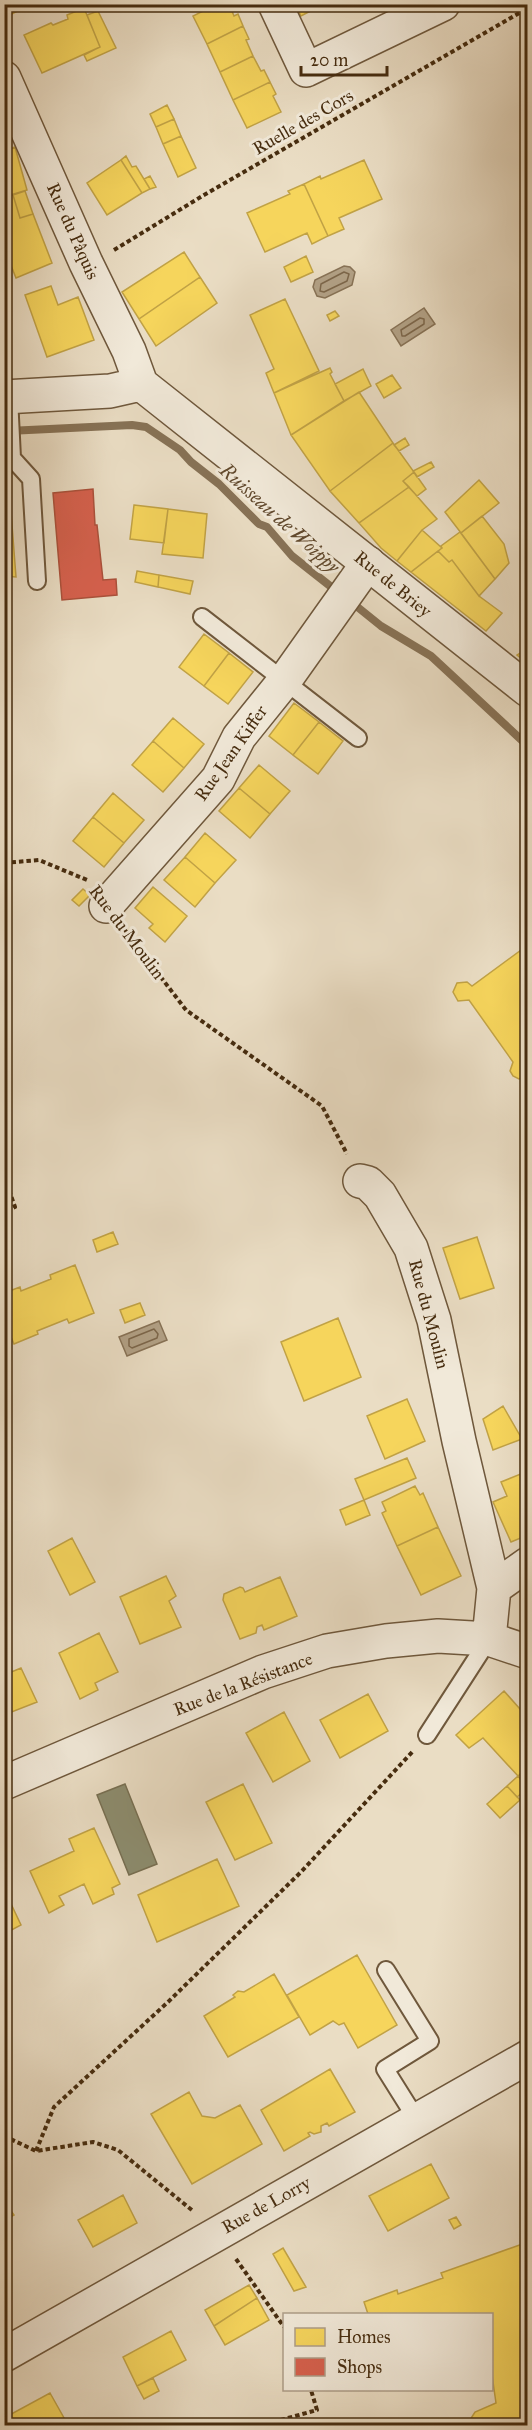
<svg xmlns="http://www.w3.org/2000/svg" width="532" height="2430" font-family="'IM FELL Great Primer',serif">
  <rect width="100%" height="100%" fill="#eaddc4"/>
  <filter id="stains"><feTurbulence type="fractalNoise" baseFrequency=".00333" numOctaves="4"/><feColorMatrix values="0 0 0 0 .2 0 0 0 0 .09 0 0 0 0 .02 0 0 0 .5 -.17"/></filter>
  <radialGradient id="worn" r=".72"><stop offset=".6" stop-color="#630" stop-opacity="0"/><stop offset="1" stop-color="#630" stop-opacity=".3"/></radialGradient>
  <path fill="#b2a186" stroke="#877256" stroke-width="1.5" d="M344 266 350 267 355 272 352 285 325 298 317 296 313 287 315 280Z
    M424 308 435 324 401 346 391 330Z
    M159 1321 167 1340 127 1356 119 1337Z"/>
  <path fill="#f6d55c" stroke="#c1a245" stroke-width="1.5" d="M4 4H31L4 18Z
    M217 4H229L234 16 238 14 243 26 207 44 193 16Z
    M295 4H324L301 16Z
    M84 8 100 47 42 73 24 35 51 23 53 25 68 19 67 15Z
    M98 11 116 48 87 61 84 55 100 47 87 15Z
    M243 26 249 39 246 40 253 56 220 72 207 44Z
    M253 56 261 71 264 70 270 82 233 100 220 72Z
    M270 82 276 94 273 96 281 112 247 128 233 100Z
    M167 105 174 119 156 127 150 114Z
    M174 119 181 136 163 144 156 127Z
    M181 136 196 168 178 177 163 144Z
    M15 147 27 190 4 197V151Z
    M126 156 132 167 136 166 150 189 142 193 121 160Z
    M121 160 142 193 107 215 87 183Z
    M364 160 382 199 339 218 344 229 328 236 304 184 320 176 321 179Z
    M150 176 156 187 150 189 144 179Z
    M304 184 328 236 312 244 307 233 265 252 247 213 290 194 288 191Z
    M25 191 33 214 20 218 13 195Z
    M13 195 20 218 33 214 52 263 16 278 4 248V197Z
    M184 252 200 277 139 319 122 292Z
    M306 256 313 272 291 282 284 267Z
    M200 277 217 303 156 346 139 319Z
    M51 286 58 305 78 297 94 340 47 357 25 295Z
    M285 299 319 371 274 393 266 373 274 369 250 315Z
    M335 311 339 316 330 321 327 315Z
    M330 368 332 372 330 374 344 401 291 435 274 393Z
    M363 369 371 386 344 401 335 384Z
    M392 375 401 388 384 398 376 384Z
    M359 392 393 443 330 491 291 435Z
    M405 438 409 445 399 451 394 445Z
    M393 443 414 472 403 481 409 487 359 523 330 491Z
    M431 462 434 467 417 477 413 471Z
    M414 472 426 489 417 496 403 481Z
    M479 480 499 503 461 533 445 512Z
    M409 487 437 519 422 530 397 561 381 548 359 523Z
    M4 499H10L16 577 4 576Z
    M134 505 168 509 164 543 130 539Z
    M168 509 207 514 203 558 162 554Z
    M482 516 504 544 509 563 495 579 461 533Z
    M422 530 442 548 411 572 397 561Z
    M460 532 495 579 479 596 452 560 449 562 438 551 442 548 441 546Z
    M438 551 449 562 452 560 479 596 502 613 486 631 411 572Z
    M137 571 159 575 158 587 135 582Z
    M159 575 193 581 190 594 158 587Z
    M204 634 229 653 204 686 179 667Z
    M528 648V664L517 655Z
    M229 653 253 672 228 704 204 686Z
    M294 703 319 722 293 755 269 736Z
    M173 718 204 744 184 768 153 741Z
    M319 722 343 741 318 774 293 755Z
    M153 741 184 768 163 792 132 765Z
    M259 765 290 791 270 814 239 788Z
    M239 788 270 814 250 838 219 811Z
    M113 793 144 820 124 843 93 817Z
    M93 817 124 843 104 867 73 841Z
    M205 833 236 860 215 883 185 857Z
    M185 857 215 883 195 907 164 880Z
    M153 887 187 916 165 942 149 928 153 924 135 908Z
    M83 889 90 895 79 906 72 900Z
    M528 945V1076L519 1079 513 1076 510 1071 513 1062 469 1000 458 1001 453 992 457 983 467 982 472 986Z
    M113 1232 118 1244 97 1252 93 1240Z
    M477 1237 494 1288 460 1299 443 1248Z
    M75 1265 94 1313 69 1323 67 1319 37 1331 38 1334 14 1344 4 1320V1293L20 1287 21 1291 51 1279 50 1275Z
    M140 1303 145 1315 125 1323 120 1310Z
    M338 1318 361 1377 304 1401 281 1342Z
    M407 1399 425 1441 385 1459 367 1416Z
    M503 1406 522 1439 493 1450 483 1419Z
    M407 1458 416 1478 364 1500 355 1479Z
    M528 1471V1535L511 1542 493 1502 507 1496 501 1482Z
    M415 1486 420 1495 423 1493 438 1527 397 1546 382 1513 386 1511 382 1502Z
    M364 1500 370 1515 346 1525 340 1510Z
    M438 1527 461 1576 421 1595 397 1546Z
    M72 1538 95 1582 70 1595 48 1551Z
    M166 1576 176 1596 169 1601 181 1627 140 1644 120 1597Z
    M280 1577 297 1616 264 1630 262 1625 257 1627 256 1633 240 1639 223 1600 224 1594 240 1587 243 1588 245 1592Z
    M99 1633 118 1672 95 1683 98 1690 80 1699 59 1653Z
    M21 1668 37 1702 4 1715V1675Z
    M504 1691 528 1718V1767L518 1776 483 1738 469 1748 456 1735Z
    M368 1694 388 1731 340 1758 320 1720Z
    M284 1712 310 1761 273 1782 246 1733Z
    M528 1767V1788L518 1776Z
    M518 1776 528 1788 517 1797 507 1786Z
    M243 1784 272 1843 235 1860 206 1802Z
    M507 1786 520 1800 500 1818 487 1804Z
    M94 1828 120 1884 112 1888 114 1894 93 1904 84 1884 59 1896 64 1905 49 1913 30 1871 74 1851 69 1839Z
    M217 1859 239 1906 157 1942 138 1895Z
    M4 1889 21 1925 4 1934Z
    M357 1955 397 2025 358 2048 344 2023 339 2025 333 2021 310 2035 287 1995Z
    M274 1974 299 2017 228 2057 204 2016 235 1997 233 1995 238 1991 244 1992Z
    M330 2069 355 2112 329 2126 327 2123 321 2126V2132L314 2134 310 2132 308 2133 310 2136 284 2151 261 2110Z
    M189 2092 202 2116 215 2118 240 2105 262 2144 192 2184 151 2114Z
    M431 2164 449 2198 388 2231 369 2196Z
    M123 2195 137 2223 93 2247 78 2220Z
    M4 2201 14 2215 4 2221Z
    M456 2217 461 2225 454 2229 449 2220Z
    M528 2242V2426H466L475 2412 496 2403 492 2375V2314H368L364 2302 397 2290 398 2294 443 2278 441 2273Z
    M283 2248 306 2287 294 2291 273 2254Z
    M249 2285 257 2298 214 2326 205 2310Z
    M257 2298 269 2320 225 2345 214 2326Z
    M171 2331 186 2360 137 2386 123 2357Z
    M153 2378 159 2391 144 2399 137 2386Z
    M50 2393 68 2425 4 2426V2418Z"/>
  <path fill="#d6604d" stroke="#ab503a" stroke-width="1.5" d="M93 489 95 525H97L103 580 116 579 117 595 62 600 53 493Z"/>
  <path fill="#8c8c6e" stroke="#776f52" stroke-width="1.5" d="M125 1784 157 1864 129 1875 97 1795Z"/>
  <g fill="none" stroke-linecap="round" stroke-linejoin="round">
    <path stroke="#7c664a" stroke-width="1.5" d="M344 272 349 274 347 281 324 292 320 291 321 284Z
      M420 318 424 319V324L405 336H402L401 330Z
      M154 1329 158 1334 157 1338 132 1348 129 1346V1339Z"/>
    <path stroke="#877256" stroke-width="8" d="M8 431 132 425 146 427 180 450 191 462 219 484 259 524 267 527 292 556 339 593
      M350 601 381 626 431 656 528 746"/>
    <g stroke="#6f583c" stroke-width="20">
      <path id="service" d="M9 397 12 458 31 479 37 581
        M202 617 358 738
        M427 1735 489 1639
        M386 1970 430 2041 385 2069 417 2120"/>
    </g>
    <g stroke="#6f583c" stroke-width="36">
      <path id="minor" d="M275 4 306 70 443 4
        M106 906 218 779 239 737 285 680 368 563
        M360 1181 368 1183 380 1195 411 1248 434 1320 459 1441 494 1588 489 1639
        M494 1588 528 1564
        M4 1783 263 1672 327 1651 386 1641 438 1636 489 1639 528 1652"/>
    </g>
    <g stroke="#6f583c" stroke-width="36">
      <path id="tertiary" d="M4 78 86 263 129 351 141 384
        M141 384 528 690
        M4 397 110 391 141 384
        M4 2355 528 2057"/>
    </g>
    <path stroke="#462c0f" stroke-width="4" stroke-dasharray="4.5 3" stroke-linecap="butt" d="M114 250 204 195 528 8
      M4 863 39 860 87 880
      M124 929 186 1010 322 1106 347 1154
      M4 1176 15 1207 4 1212
      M4 2136 36 2151 93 2142 118 2150 193 2211
      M36 2151 54 2107 168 2002 301 1872 414 1750
      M236 2259 284 2327
      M259 2426 317 2410 311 2390"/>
    <use href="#service" stroke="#f1e9d9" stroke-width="16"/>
    <use href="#minor" stroke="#f1e9d9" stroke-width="33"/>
    <use href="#tertiary" stroke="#f1e9d9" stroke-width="33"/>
  </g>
  <g text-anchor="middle" stroke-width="6" stroke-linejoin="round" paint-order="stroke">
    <g font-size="18" fill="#462c0f" stroke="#f1e9d9">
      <text transform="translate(303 122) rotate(-30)" y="6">Ruelle des Cors</text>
      <text transform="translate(73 231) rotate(66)" y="6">Rue du Pâquis</text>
      <text transform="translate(393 584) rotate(39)" y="6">Rue de Briey</text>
      <text transform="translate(231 753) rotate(-55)" y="6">Rue Jean Kiffer</text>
      <text transform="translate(127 932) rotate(53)" y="6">Rue du Moulin</text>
      <text transform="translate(429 1314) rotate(75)" y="6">Rue du Moulin</text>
      <text transform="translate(243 1684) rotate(-21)" y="6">Rue de la Résistance</text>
      <text transform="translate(266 2205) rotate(-29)" y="6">Rue de Lorry</text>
    </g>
    <g font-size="20" font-style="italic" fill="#61492d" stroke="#f1e9d9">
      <text transform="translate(280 518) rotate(42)" y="7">Ruisseau de Woippy</text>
    </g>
  </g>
  <rect width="532" height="2430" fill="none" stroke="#eaddc4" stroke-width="24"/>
  <rect x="6" y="6" width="520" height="2418" fill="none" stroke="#462c0f" stroke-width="3"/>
  <rect x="12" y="12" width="508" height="2406" fill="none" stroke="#462c0f" stroke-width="1.5"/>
  <rect x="283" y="2313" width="210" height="78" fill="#f1e9d9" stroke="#ad9d88" stroke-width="1.5"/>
  <rect x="295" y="2328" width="30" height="18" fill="#f6d55c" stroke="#ad9d88" stroke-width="1.5"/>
  <text x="337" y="2343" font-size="18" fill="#462c0f">Homes</text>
  <rect x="295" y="2358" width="30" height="18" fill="#d6604d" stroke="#ad9d88" stroke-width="1.5"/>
  <text x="337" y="2373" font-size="18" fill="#462c0f">Shops</text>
  <path d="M301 66v9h86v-9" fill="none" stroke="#462c0f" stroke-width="3"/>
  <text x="310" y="66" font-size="18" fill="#462c0f" stroke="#f1e9d9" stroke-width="4.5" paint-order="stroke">20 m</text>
  <rect width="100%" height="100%" filter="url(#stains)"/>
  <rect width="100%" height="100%" fill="url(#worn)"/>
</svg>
